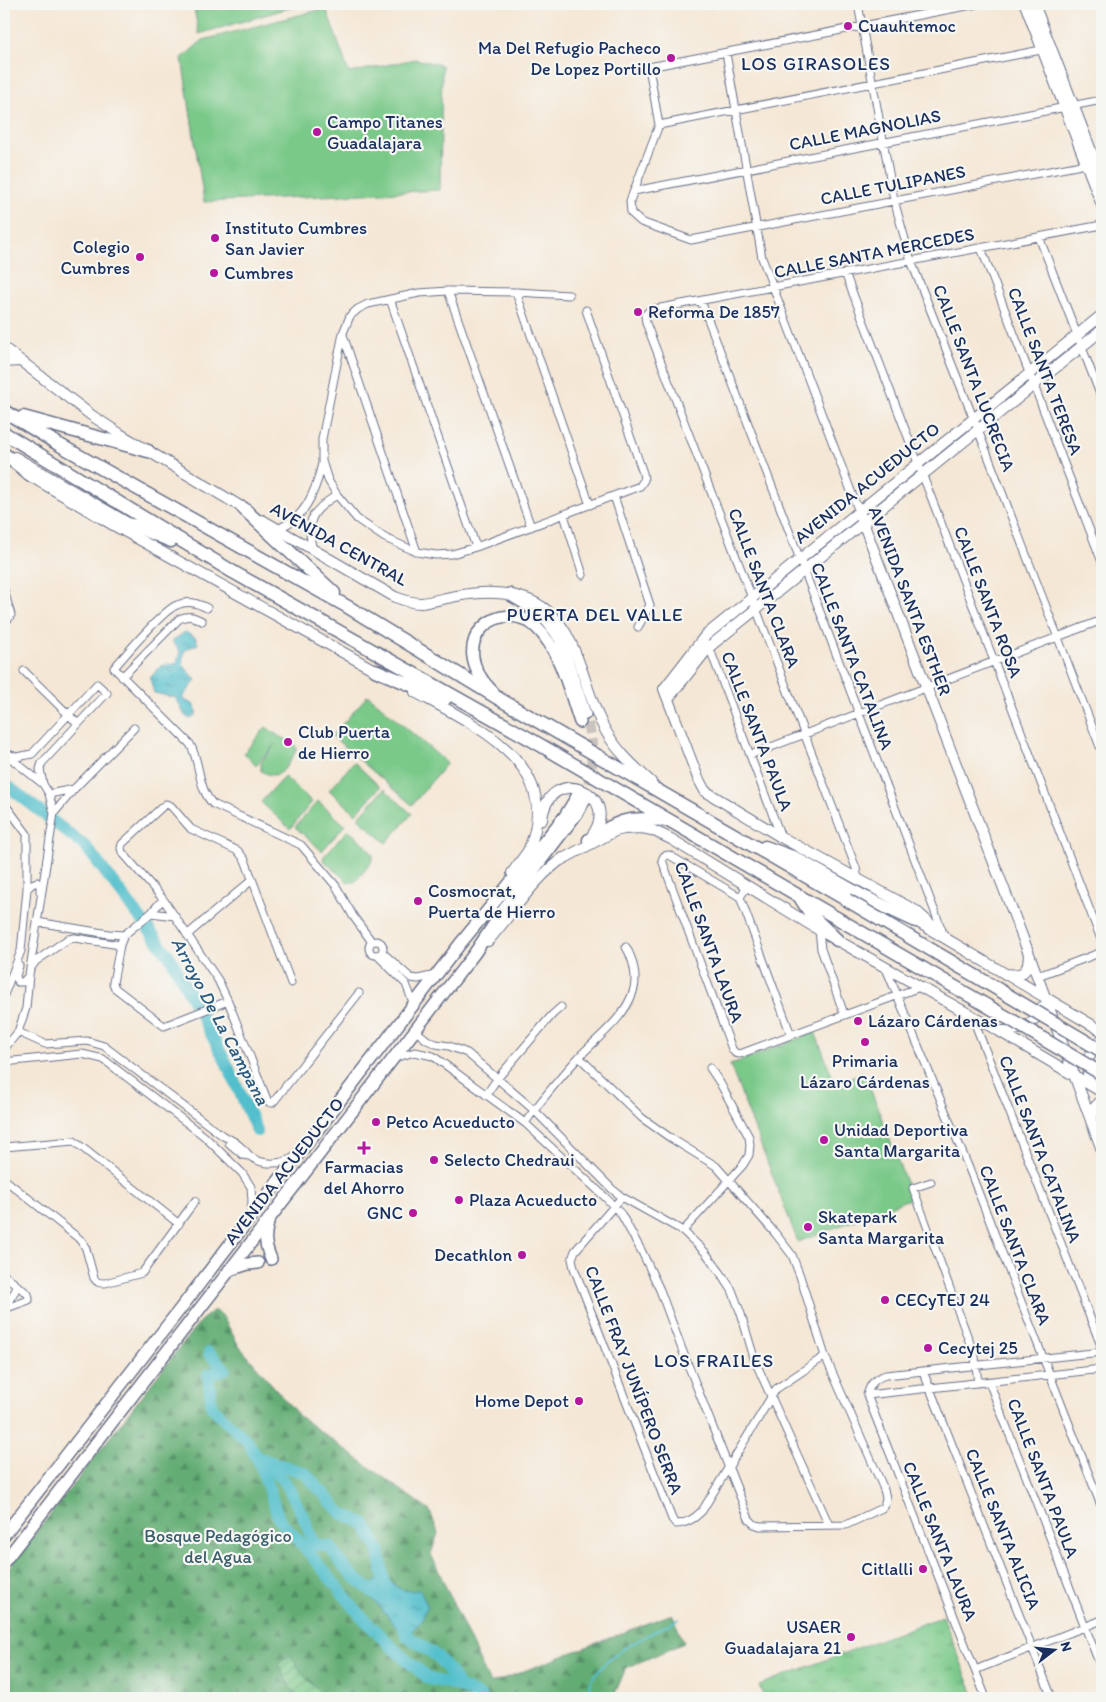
<svg xmlns="http://www.w3.org/2000/svg" width="1106" height="1702" font-family="Itim,sans-serif">
  <defs>
    <pattern id="forest-firs" width="22" height="20" patternUnits="userSpaceOnUse" patternTransform="scale(1.25)"><rect width="22" height="20" fill="#63ad75"/><path d="M5 1l3.5 6h-7zM16 11l3.5 6h-7z" fill="#518d63"/></pattern>
    <pattern id="park-tufts" width="24" height="20" patternUnits="userSpaceOnUse" patternTransform="scale(1.25)"><rect width="24" height="20" fill="#7ac989"/><path d="M3 7l-1-3M5 7V3M7 7l1-3M15 17l-1-3M17 17v-4M19 17l1-3" fill="none" stroke="#63a473"/></pattern>
    <pattern id="garden-furrows" width="10" height="10" patternUnits="userSpaceOnUse" patternTransform="scale(1.25)"><rect width="10" height="10" fill="#7ac989"/><path d="M-1 1l2-2M0 10L10 0M9 11l2-2" fill="none" stroke="#63a473"/></pattern>
    <pattern id="water-ripples" width="26" height="14" patternUnits="userSpaceOnUse" patternTransform="scale(1.25)"><rect width="26" height="14" fill="#52bfcc"/><path d="M2 4q2-2 4 0t4 0M15 11q2-2 4 0t4 0" fill="none" stroke="#439ca9"/></pattern>
  </defs>
  <rect width="100%" height="100%" fill="#f6f6f2"/>
  <filter id="ink" filterUnits="userSpaceOnUse"><feTurbulence type="fractalNoise" baseFrequency=".02" numOctaves="2"/><feDisplacementMap in="SourceGraphic" scale="10" xChannelSelector="R" yChannelSelector="G"/><feConvolveMatrix kernelMatrix="1 2 1 2 8 2 1 2 1" color-interpolation-filters="sRGB"/></filter>
  <filter id="wash" filterUnits="userSpaceOnUse"><feTurbulence type="fractalNoise" baseFrequency=".0096" numOctaves="4" result="noise"/><feDisplacementMap in="SourceGraphic" scale="20" xChannelSelector="R" yChannelSelector="G"/><feGaussianBlur stdDeviation="1.12" result="paint"/><feColorMatrix in="noise" values="0 0 0 0 0 0 0 0 0 0 0 0 0 0 0 0 0 1.4 0 .05"/><feComposite in="paint" operator="in"/></filter>
  <g filter="url(#wash)">
    <rect width="100%" height="100%" fill="#f5e7d5"/>
    <path fill="#7ac989" stroke="#4a7c74" d="M193 4H303L199 34Z
      M326 8 349 73 415 59 442 65 440 190 204 202 182 58 203 40Z
      M368 695 447 763 412 805 332 736Z
      M266 727 280 737 293 742 297 749C287 765 282 783 261 771V763L275 744 256 766 244 753Z
      M354 762 380 787 356 814 329 790Z
      M285 777 312 802 290 829 261 802 282 779Z
      M384 789 412 814 386 843 358 818Z
      M318 801 345 825 322 851 295 827Z
      M348 830 365 844 373 855 371 863 355 882H348L323 860 324 856Z
      M815 1032 835 1083 864 1072 912 1198 798 1242 730 1065Z"/>
    <path fill="url(#forest-firs)" stroke="#3f6e6a" d="M214 1310 222 1315 239 1346 299 1416 430 1511 438 1533 431 1554 490 1684 672 1614 684 1643 626 1668 613 1698H4V1574L200 1321Z"/>
    <path fill="url(#park-tufts)" stroke="#4a7c74" d="M943 1616 975 1698H764L759 1685Z"/>
    <path fill="url(#garden-furrows)" stroke="#4a7c74" d="M291 1655 303 1675 325 1698H299L290 1687 278 1664Z"/>
    <path fill="url(#water-ripples)" stroke="#367795" d="M185 632 196 638 198 644 185 650 182 664 196 680 182 699 193 704 196 710V715L190 719 185 716 176 698 154 693 150 678 161 666 177 663 180 651 172 641Z
      M386 1578C398 1589 403 1593 420 1590L427 1606 422 1620 411 1632H401L366 1591 375 1581Z"/>
    <g fill="none" stroke-linecap="round" stroke-linejoin="round">
      <path stroke="#52bfcc" stroke-width="2" d="M587 1698C588 1692 589 1684 592 1679 608 1652 651 1634 679 1619"/>
      <path stroke="#52bfcc" stroke-width="12" d="M4 783 86 847 170 957 227 1064 257 1131
        M209 1353 225 1369 208 1375 212 1407 248 1442 260 1464 279 1519 305 1548 363 1618 396 1651 429 1679 453 1684 480 1696 481 1698
        M256 1457 305 1473 341 1513 364 1523 379 1550 384 1581 390 1594
        M264 1460 287 1485 305 1520 314 1544 331 1547C342 1570 361 1583 381 1598
        M401 1617 406 1635 438 1657 451 1673 459 1687"/>
    </g>
  </g>
  <g filter="url(#ink)">
    <g fill="none" stroke-linecap="round" stroke-linejoin="round">
      <path stroke="#c9c2bd" stroke-width="11" stroke-dasharray="11 5.5" stroke-linecap="butt" d="M585 799C594 771 594 747 587 719"/>
      <g stroke="#676f88" stroke-width="9">
        <path id="street" d="M858 4 894 200 911 261 978 430 1102 752
          M977 4 649 67 659 125 630 201 631 213 641 222 691 240 1102 161
          M726 53 762 258 859 512
          M659 125 1046 49
          M634 191 1102 100
          M1039 237 1102 399
          M981 248 1102 562
          M845 273 1102 942
          M448 291 531 527
          M516 292 590 505
          M569 295 516 292 448 291 419 293 368 304 358 309 350 316 343 333 322 439V461L328 480 337 495 357 519 385 538 417 552 436 555 452 554 476 547 640 486 644 480 643 473 586 310
          M390 299 476 547
          M701 301 943 933
          M343 335 417 552
          M614 496 650 605 638 627
          M564 515 583 575
          M276 530C283 526 291 523 297 517 311 503 318 482 322 463
          M313 550C305 521 312 510 337 495
          M4 590 11 615 4 625
          M207 608C197 603 188 600 177 605 163 610 126 654 114 668L190 744C201 763 197 788 213 804L301 845 336 886 353 916 372 942
          M708 644 781 837
          M24 671 78 724
          M122 677 179 619C188 615 193 616 202 621
          M4 753 43 784 49 794 54 813 29 975 26 1008 18 1032 4 1049
          M8 754 17 757 32 754 97 684 107 693 42 763 40 769 43 784
          M750 755 1102 620
          M49 794 74 789
          M4 803 27 834V889L21 951 4 995
          M54 813 74 789 134 728
          M858 879 856 868 646 323 645 315 650 310 1102 225
          M748 885 740 897 669 855 664 856 662 860 732 1049 735 1053 740 1054 920 987
          M27 889 32 884 37 882 40 885V891
          M740 897 791 1035
          M163 899 151 913 124 935 120 945 113 983 115 988 164 1026 228 1001
          M151 913 175 916
          M37 922 109 934 124 935
          M819 930 821 949 844 1014
          M187 935 252 880
          M369 948a7 7 0 1 1 14 0a7 7 0 1 1-14 0Z
          M382 952 411 978 418 979 436 975
          M377 955 406 984 414 1005
          M19 966 16 976 18 982H23L29 975
          M885 966 968 1166 1102 1508
          M31 968 36 961 68 939 75 938 120 945
          M1038 976 1102 952
          M291 983 245 860 238 851 191 829 171 806 166 804 162 807 122 844 121 848 122 852 163 899 218 980 228 1001 268 1102 272 1103 275 1100 359 993
          M972 1016 1102 1348
          M415 1030 427 1040 436 1044 449 1046 467 1053 534 1110 612 1189 622 1197 683 1231 705 1252 720 1272 732 1290 741 1314 755 1361 829 1525
          M18 1032 45 1044 87 1041 104 1046 223 1136C231 1139 237 1143 243 1149 246 1151 248 1155 251 1157 264 1166 281 1164 293 1158
          M394 1058 415 1052 433 1056 525 1123 606 1198 621 1214 642 1252 660 1290 683 1352 749 1519 754 1524 760 1526 846 1525 882 1508C888 1501 886 1496 883 1487L825 1356 800 1276 792 1255 775 1233 716 1166 672 1139 642 1118 579 1057
          M4 1062 82 1054 103 1059 204 1136 242 1173 251 1187 252 1201 251 1214
          M486 1095 497 1079 552 1015 561 1007
          M525 1123C541 1100 560 1078 579 1057 598 1037 624 1019 633 992 638 978 633 959 626 947
          M229 1143 243 1155 249 1156
          M4 1147 74 1141 179 1224
          M4 1179 82 1241 86 1249 94 1278C97 1283 99 1283 105 1283L142 1273 195 1201
          M931 1182 913 1188 975 1357 978 1383
          M622 1197 575 1251 572 1259 574 1268 672 1519 676 1524C686 1524 695 1518 702 1511L776 1389 825 1356
          M683 1231 743 1165 749 1155 750 1145 749 1137 720 1083 710 1068
          M4 1275 28 1294 29 1298V1300L4 1309
          M4 1309 18 1286
          M923 1371 1052 1698
          M989 1382 1102 1670
          M867 1395 986 1698
          M867 1395C870 1384 875 1378 886 1375L1102 1352
          M867 1395 1102 1369
          M975 1670 1102 1620"/>
      </g>
      <g stroke="#676f88" stroke-width="12">
        <path id="secondary" d="M1025 4 1102 205
          M1034 4 1102 179
          M4 348 91 415 120 434 248 511
          M4 362 19 361
          M15 457 138 529
          M27 474 115 526 380 673
          M859 512 1029 954 1102 1150
          M262 520 395 597C403 600 412 603 421 603 431 602 441 599 451 597 476 592 501 590 526 599 578 617 580 682 602 724 613 747 632 765 651 782
          M415 692C477 726 566 765 528 851
          M668 699 709 647 1102 330
          M542 820C548 761 625 793 591 837
          M559 861 615 831 624 829 642 828 652 830 671 839 819 930 999 1031 1102 1092
          M512 873 531 847
          M916 921 1102 1031
          M945 937 916 911 781 837 705 791 698 778 664 689 705 636 1102 315
          M488 941C513 913 532 880 563 858
          M1005 974C1023 976 1028 973 1029 955
          M999 1031C1019 1032 1034 1026 1042 1007
          M1093 1086C1083 1066 1086 1059 1099 1042
          M1091 1121 1095 1107 1102 1100"/>
      </g>
      <g stroke="#676f88" stroke-width="14">
        <path id="primary" d="M509 594C535 610 543 612 560 639L585 714
          M493 692C440 640 503 594 537 628 560 650 570 693 580 722
          M268 1223C264 1237 265 1245 271 1259
          M229 1270 248 1264 258 1263
          M4 1535 184 1304 460 944 565 816 578 795
          M4 1562 474 954 507 905 578 812 585 799"/>
      </g>
      <g stroke="#676f88" stroke-width="15">
        <path id="highway" d="M4 411 58 444 348 607 501 700 847 900
          M23 417 148 451
          M4 433 233 572 530 739 1008 1018
          M4 454 32 476
          M243 508 334 593
          M132 525 171 541
          M375 670 445 699
          M589 840C622 818 627 818 666 820
          M765 847 795 858 864 897 916 921
          M801 899 812 916 837 940"/>
      </g>
      <use href="#street" stroke="#fff" stroke-width="7"/>
      <use href="#secondary" stroke="#fff" stroke-width="10"/>
      <use href="#primary" stroke="#fff" stroke-width="11"/>
      <use href="#highway" stroke="#fff" stroke-width="12"/>
      <g stroke="#676f88" stroke-width="15" stroke-linecap="butt">
        <path id="highway-bridge" d="M847 900 1102 1051
          M1008 1018 1102 1074"/>
      </g>
      <use href="#highway-bridge" stroke="#fff" stroke-width="12"/>
    </g>
  </g>
  <g fill="#b5179e" stroke="#f6f6f2" stroke-width="2">
    <circle cx="848" cy="26" r="5"/>
    <circle cx="671" cy="58" r="5"/>
    <circle cx="317" cy="132" r="5"/>
    <circle cx="215" cy="238" r="5"/>
    <circle cx="140" cy="257" r="5"/>
    <circle cx="214" cy="273" r="5"/>
    <circle cx="638" cy="312" r="5"/>
    <circle cx="288" cy="742" r="5"/>
    <circle cx="418" cy="901" r="5"/>
    <circle cx="858" cy="1021" r="5"/>
    <circle cx="865" cy="1042" r="5"/>
    <circle cx="376" cy="1122" r="5"/>
    <circle cx="824" cy="1140" r="5"/>
    <path d="M361.5 1140.5h5v5h5v5h-5v5h-5v-5h-5v-5h5z"/>
    <circle cx="434" cy="1160" r="5"/>
    <circle cx="459" cy="1200" r="5"/>
    <circle cx="413" cy="1213" r="5"/>
    <circle cx="808" cy="1227" r="5"/>
    <circle cx="522" cy="1255" r="5"/>
    <circle cx="885" cy="1300" r="5"/>
    <circle cx="928" cy="1348" r="5"/>
    <circle cx="579" cy="1401" r="5"/>
    <circle cx="923" cy="1569" r="5"/>
    <circle cx="851" cy="1637" r="5"/>
  </g>
  <g text-anchor="middle" stroke-width="4.5" stroke-linejoin="round" paint-order="stroke">
    <g font-size="18" fill="#1b2f5e" stroke="#f6f6f2" text-anchor="start">
      <text x="858" y="32">Cuauhtemoc</text>
      <text x="661" y="54" text-anchor="end">Ma Del Refugio Pacheco<tspan x="661" dy="21">De Lopez Portillo</tspan></text>
      <text x="327" y="128">Campo Titanes<tspan x="327" dy="21">Guadalajara</tspan></text>
      <text x="225" y="234">Instituto Cumbres<tspan x="225" dy="21">San Javier</tspan></text>
      <text x="130" y="253" text-anchor="end">Colegio<tspan x="130" dy="21">Cumbres</tspan></text>
      <text x="224" y="279">Cumbres</text>
      <text x="648" y="318">Reforma De 1857</text>
      <text x="298" y="738">Club Puerta<tspan x="298" dy="21">de Hierro</tspan></text>
      <text x="428" y="897">Cosmocrat,<tspan x="428" dy="21">Puerta de Hierro</tspan></text>
      <text x="868" y="1027">Lázaro Cárdenas</text>
      <text x="865" y="1067" text-anchor="middle">Primaria<tspan x="865" dy="21">Lázaro Cárdenas</tspan></text>
      <text x="386" y="1128">Petco Acueducto</text>
      <text x="834" y="1136">Unidad Deportiva<tspan x="834" dy="21">Santa Margarita</tspan></text>
      <text x="444" y="1166">Selecto Chedraui</text>
      <text x="364" y="1173" text-anchor="middle">Farmacias<tspan x="364" dy="21">del Ahorro</tspan></text>
      <text x="469" y="1206">Plaza Acueducto</text>
      <text x="403" y="1219" text-anchor="end">GNC</text>
      <text x="818" y="1223">Skatepark<tspan x="818" dy="21">Santa Margarita</tspan></text>
      <text x="512" y="1261" text-anchor="end">Decathlon</text>
      <text x="895" y="1306">CECyTEJ 24</text>
      <text x="938" y="1354">Cecytej 25</text>
      <text x="569" y="1407" text-anchor="end">Home Depot</text>
      <text x="913" y="1575" text-anchor="end">Citlalli</text>
      <text x="841" y="1633" text-anchor="end">USAER<tspan x="841" dy="21">Guadalajara 21</tspan></text>
    </g>
    <g font-size="18" fill="#1b2f5e" stroke="#f6f6f2">
      <text transform="translate(865 130) rotate(-11)" y="6">CALLE MAGNOLIAS</text>
      <text transform="translate(893 185) rotate(-11)" y="6">CALLE TULIPANES</text>
      <text transform="translate(874 253) rotate(-11)" y="6">CALLE SANTA MERCEDES</text>
      <text transform="translate(1045 371) rotate(69)" y="6">CALLE SANTA TERESA</text>
      <text transform="translate(974 378) rotate(69)" y="6">CALLE SANTA LUCRECIA</text>
      <text transform="translate(867 483) rotate(-39)" y="6">AVENIDA ACUEDUCTO</text>
      <text transform="translate(339 544) rotate(29)" y="6">AVENIDA CENTRAL</text>
      <text transform="translate(764 588) rotate(69)" y="6">CALLE SANTA CLARA</text>
      <text transform="translate(910 601) rotate(69)" y="6">AVENIDA SANTA ESTHER</text>
      <text transform="translate(988 602) rotate(69)" y="6">CALLE SANTA ROSA</text>
      <text transform="translate(852 656) rotate(69)" y="6">CALLE SANTA CATALINA</text>
      <text transform="translate(757 731) rotate(69)" y="6">CALLE SANTA PAULA</text>
      <text transform="translate(709 942) rotate(70)" y="6">CALLE SANTA LAURA</text>
      <text transform="translate(1040 1149) rotate(69)" y="6">CALLE SANTA CATALINA</text>
      <text transform="translate(284 1171) rotate(-52)" y="6">AVENIDA ACUEDUCTO</text>
      <text transform="translate(1015 1245) rotate(69)" y="6">CALLE SANTA CLARA</text>
      <text transform="translate(634 1380) rotate(69)" y="6">CALLE FRAY JUNÍPERO SERRA</text>
      <text transform="translate(1043 1478) rotate(69)" y="6">CALLE SANTA PAULA</text>
      <text transform="translate(1003 1529) rotate(68)" y="6">CALLE SANTA ALICIA</text>
      <text transform="translate(940 1541) rotate(68)" y="6">CALLE SANTA LAURA</text>
    </g>
    <g font-size="18" fill="#385d6b" stroke="#f6f6f2">
      <text x="218" y="1542">Bosque Pedagógico<tspan x="218" dy="21">del Agua</tspan></text>
    </g>
    <g font-size="19" letter-spacing="1" fill="#1b2f5e" stroke="#f6f6f2">
      <text x="816" y="70">LOS GIRASOLES</text>
      <text x="595" y="621">PUERTA DEL VALLE</text>
      <text x="714" y="1367">LOS FRAILES</text>
    </g>
    <g font-size="19" font-style="italic" fill="#2c5a7f" stroke="#f6f6f2">
      <text transform="translate(221 1021) rotate(62)" y="7">Arroyo De La Campana</text>
    </g>
  </g>
  <rect width="1106" height="1702" fill="none" stroke="#f6f6f2" stroke-width="20"/>
  <g transform="translate(1054 1650) rotate(74)" stroke="#f6f6f2" stroke-width="4" paint-order="stroke">
  <path d="M0-4L9 19L0 12L-9 19Z" fill="#1b2f5e"/>
  <text y="-8" font-size="14" font-weight="bold" text-anchor="middle" fill="#1b2f5e">N</text>
  </g>
</svg>
